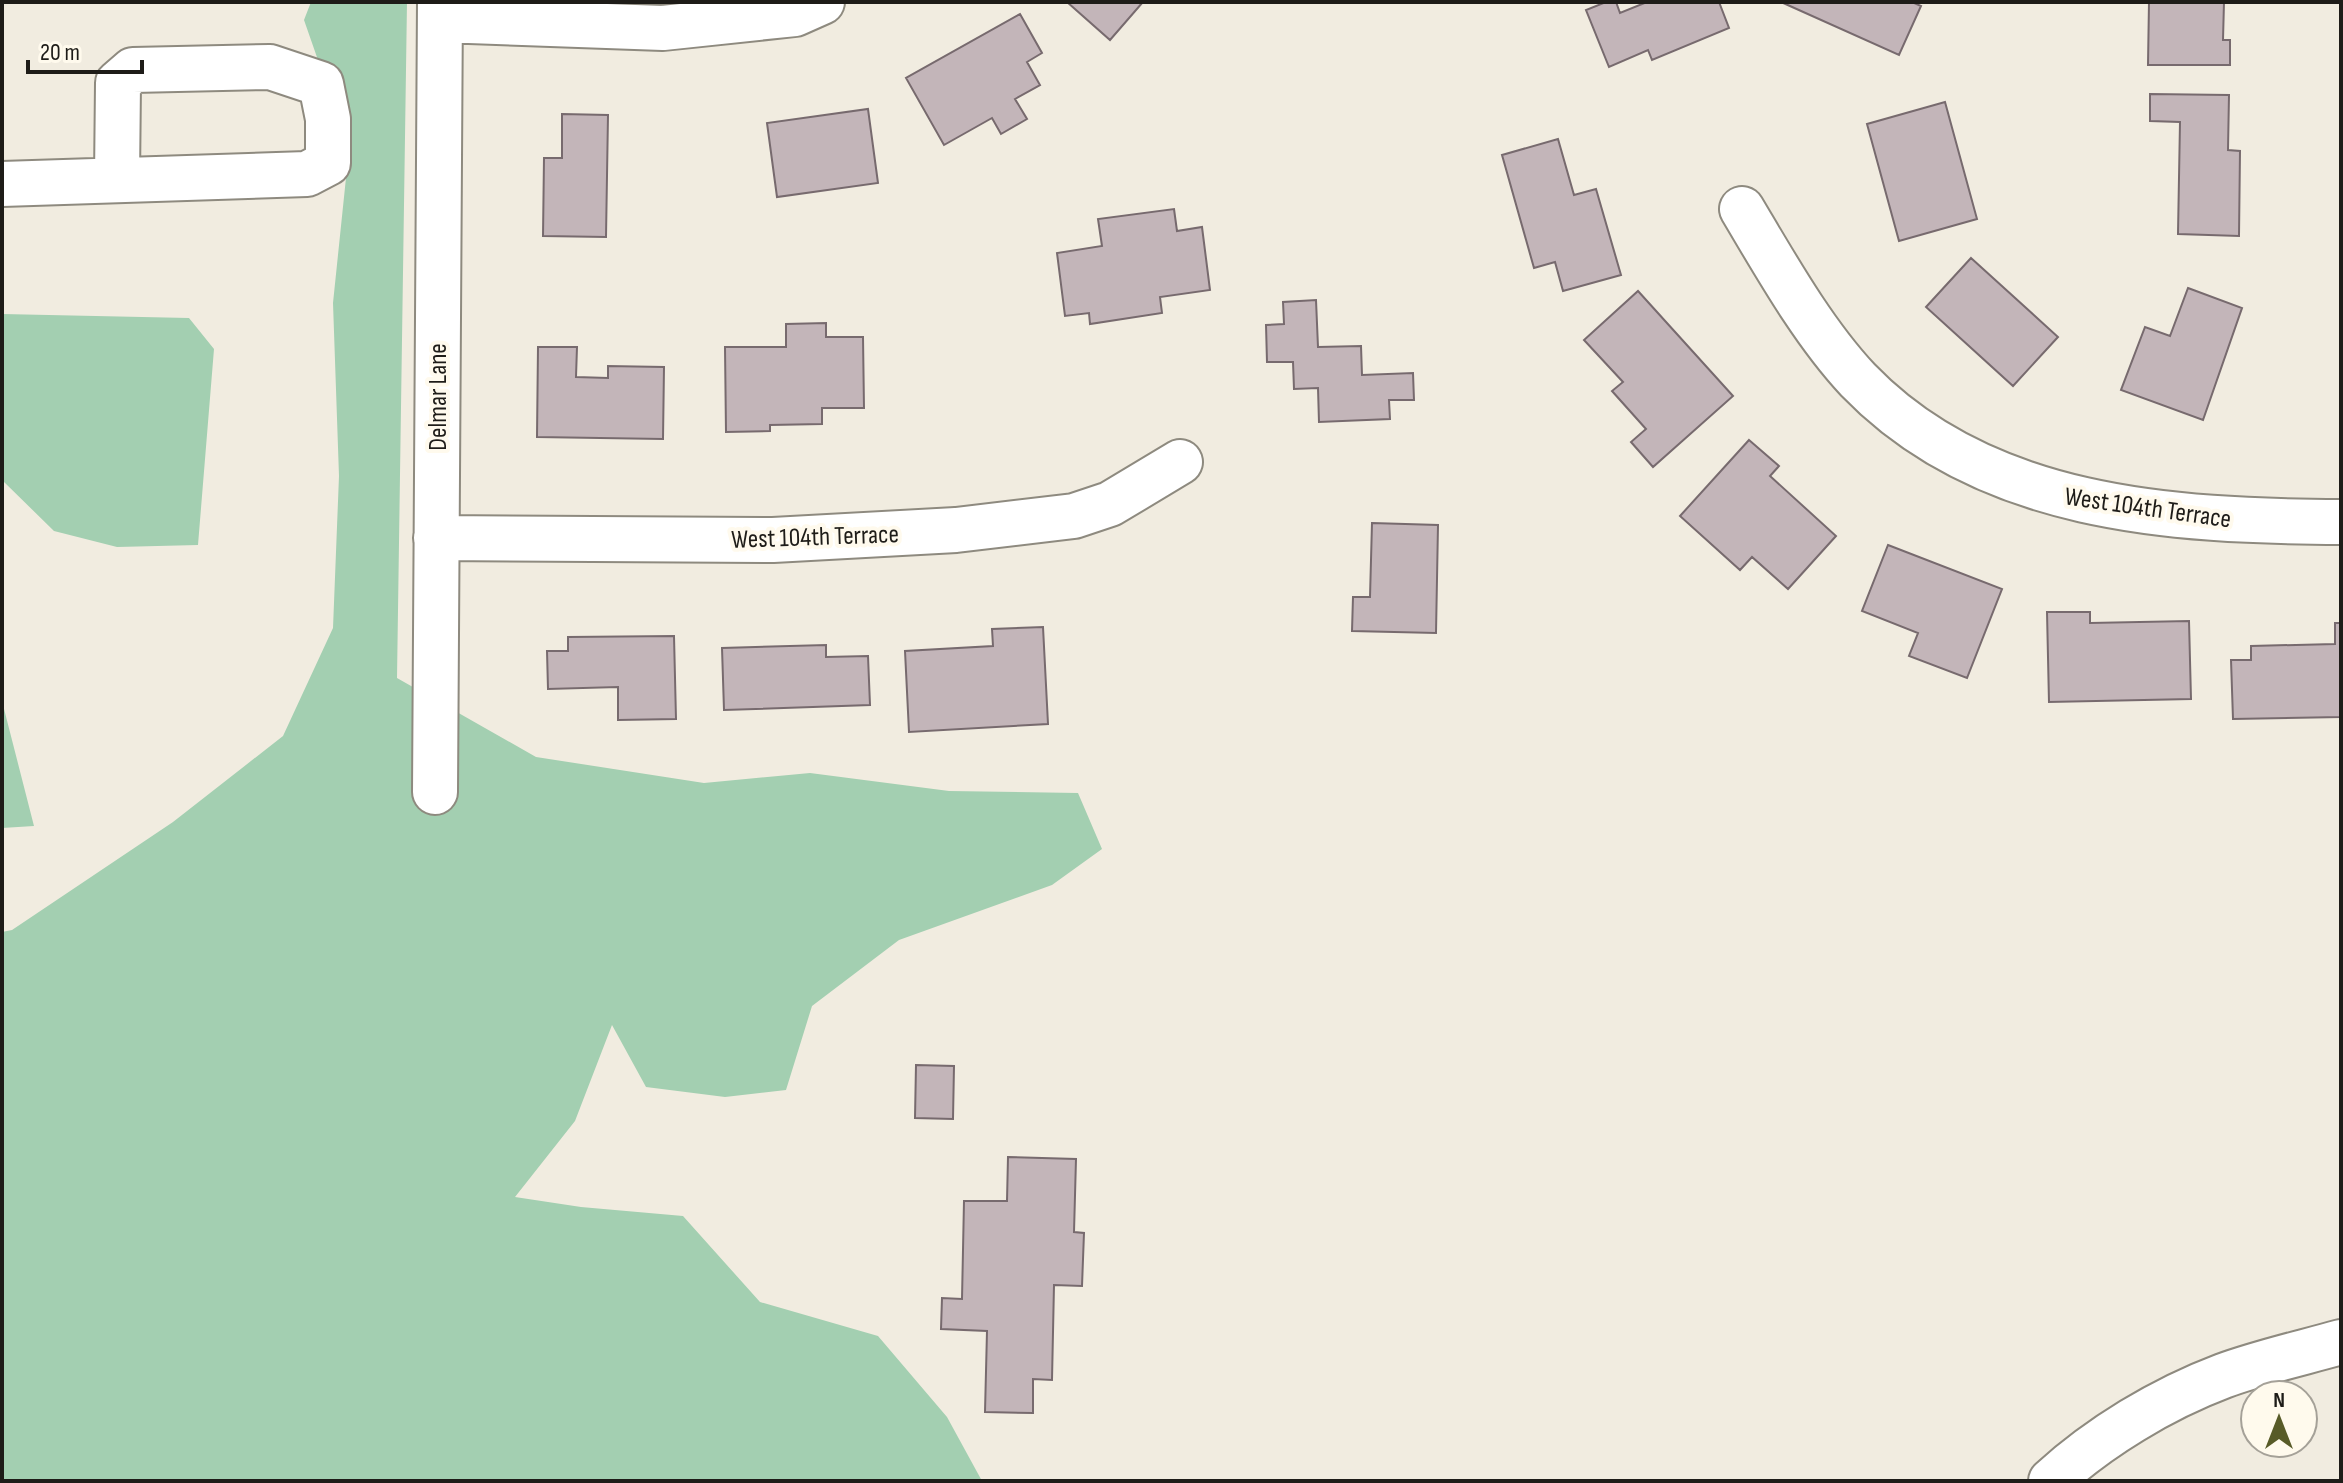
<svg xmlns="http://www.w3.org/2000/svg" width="2343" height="1483" font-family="'Sofia Sans Condensed',sans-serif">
  <rect width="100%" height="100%" fill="#f1ece0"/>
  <path fill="#a3cfb1" d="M311 2H407L397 678 536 757 704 783 810 773 949 791 1078 793 1102 849 1052 885 899 940 812 1006 786 1090 725 1097 646 1087 612 1025 575 1121 515 1197 581 1207 683 1216 760 1302 878 1336 947 1417 982 1481H2V932L12 930 173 822 283 736 333 628 339 476 333 303 349 149 304 20Z
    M2 314 189 318 214 349 198 545 117 547 54 531 3 481Z
    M2 701 34 826 2 828Z"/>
  <path fill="#c3b5b9" stroke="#776a6e" stroke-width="2" d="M1067 2H1143L1110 40Z
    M1606 2H1616L1620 13 1647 2H1719L1729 28 1652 60 1648 50 1609 67 1586 10Z
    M1781 2H1912L1921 6 1899 55Z
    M2149 2H2224L2223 40H2230V65H2148Z
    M1020 14 1042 53 1027 62 1040 85 1015 99 1027 119 1001 134 992 118 944 145 906 78Z
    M2150 94 2229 95 2228 150 2240 151 2239 236 2178 234 2180 122 2150 121Z
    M1945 102 1977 219 1899 241 1867 124Z
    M868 109 878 183 777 197 767 123Z
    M562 114 608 115 606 237 543 236 544 158H562Z
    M1558 139 1574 195 1596 189 1621 275 1563 291 1555 262 1534 268 1502 155Z
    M1174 209 1177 231 1202 227 1210 290 1160 297 1162 313 1090 324 1089 313 1065 316 1057 253 1102 246 1098 219Z
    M1971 258 2058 337 2013 386 1926 307Z
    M2188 288 2242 308 2203 420 2121 390 2145 327 2170 336Z
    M1638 291 1733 396 1653 467 1631 442 1646 429 1612 391 1623 382 1584 340Z
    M1316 300 1318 347 1361 346 1362 375 1413 373 1414 400H1389L1390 419 1319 422 1318 388 1294 389 1293 362H1267L1266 325 1284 324 1283 302Z
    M826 323V337H863L864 408H822V424L770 425V431L726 432 725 347H786V324Z
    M538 347H577L576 377 608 378V366L664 367 663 439 537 437Z
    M1749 440 1779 466 1770 476 1836 536 1788 589 1752 557 1740 570 1680 516Z
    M1372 523 1438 525 1436 633 1352 631 1353 597H1370Z
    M1888 545 2002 589 1967 678 1909 656 1918 633 1862 611Z
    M2047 612H2090V623L2189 621 2191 699 2049 702Z
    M2335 623H2341V717L2233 719 2231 660H2251V646L2335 644Z
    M1043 627 1048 724 909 732 905 651 993 646 992 629Z
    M674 636 676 719 618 720V687L548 689 547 651H568V637Z
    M826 645V657L868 656 870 705 724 710 722 648Z
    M916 1065 954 1066 953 1119 915 1118Z
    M1008 1157 1076 1159 1074 1232 1084 1233 1082 1286 1054 1285 1052 1380 1033 1379V1413L985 1412 987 1331 941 1329 942 1298 962 1299 964 1201H1007Z"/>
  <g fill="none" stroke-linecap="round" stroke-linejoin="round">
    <g stroke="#8e8a7f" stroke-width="48">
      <path id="minor" d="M441 20 663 28 795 14 822 2
        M2 184 307 174 328 163V119L321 84 270 67 133 70 118 83 117 178
        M1742 209C1776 266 1813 332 1858 380 1984 511 2172 521 2341 522
        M436 538 773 540 956 530 1074 516 1110 504 1180 462
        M435 792 440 2
        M2051 1481C2099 1437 2162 1399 2223 1376 2261 1362 2302 1353 2341 1342"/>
    </g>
    <use href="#minor" stroke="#fff" stroke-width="44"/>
  </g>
  <g text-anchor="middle" stroke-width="8" stroke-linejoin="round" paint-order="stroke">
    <g font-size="26" fill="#1e1c18" stroke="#fffaed">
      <text transform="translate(437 397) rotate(-90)" y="9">Delmar Lane</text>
      <text transform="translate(2148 507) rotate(8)" y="9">West 104th Terrace</text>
      <text transform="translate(815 536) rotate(-2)" y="9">West 104th Terrace</text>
    </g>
  </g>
  <rect width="2343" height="1483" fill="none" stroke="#1e1c18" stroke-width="8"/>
  <g transform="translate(2279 1419)"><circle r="38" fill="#fffaed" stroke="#a5a198" stroke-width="2"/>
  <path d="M0-6L14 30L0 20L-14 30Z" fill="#585b28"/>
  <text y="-12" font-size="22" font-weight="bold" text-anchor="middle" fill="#1e1c18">N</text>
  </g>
  <path d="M28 60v12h114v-12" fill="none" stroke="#1e1c18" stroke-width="4"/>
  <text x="40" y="60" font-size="24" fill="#1e1c18" stroke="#fffaed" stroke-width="6" paint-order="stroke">20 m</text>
</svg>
